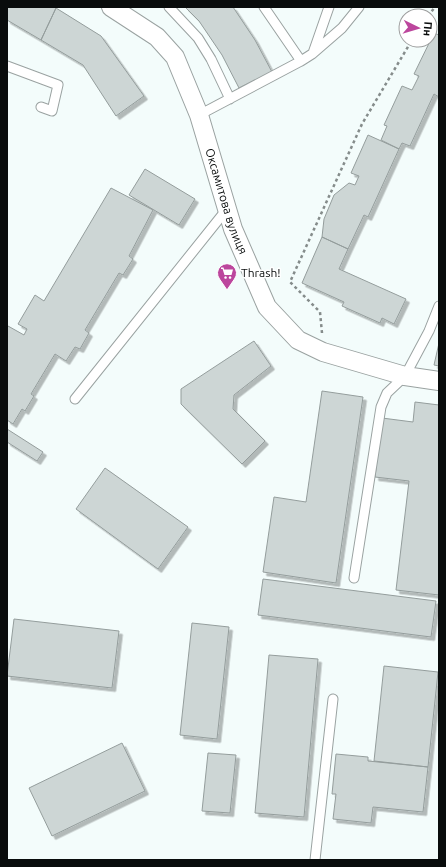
<svg xmlns="http://www.w3.org/2000/svg" width="446" height="867" font-family="Ubuntu,sans-serif">
  <defs>
    <filter id="shadow"><feDropShadow dx="3.5" dy="3.5" stdDeviation="0" flood-color="#0004"/></filter>
  </defs>
  <rect width="100%" height="100%" fill="#f3fcfb"/>
  <path fill="#cdd6d5" stroke="#949d9c" filter="url(#shadow)" d="M7 7H54L56 8 41 40 7 20Z
    M185 7H233L255 40 272 72 239 88 222 55 199 21Z
    M56 8 101 36 144 96 116 116 83 65 41 40Z
    M434 33 439 35V97L434 94 410 146 402 143 399 149 381 140 387 126 384 125 402 86 412 90 419 76 414 74Z
    M368 135 399 149 368 217 364 215 348 249 322 237 324 219 334 195 349 183 355 185 359 176 351 173Z
    M145 169 195 199 179 225 129 195Z
    M111 188 153 210 129 256 133 259 123 275 119 273 85 330 89 333 80 349 75 347 66 361 55 354 31 394 34 396 25 411 22 409 13 424 7 420V328L8 326 24 335 27 329 18 324 35 295 44 301Z
    M322 237 348 249 339 269 406 299 394 324 382 318 380 323 342 306 344 302 302 283Z
    M254 341 271 366 234 395 233 409 265 441 242 464 181 404V389Z
    M439 343V366L434 365Z
    M322 391 363 397 336 583 263 572 274 497 306 502Z
    M415 402 439 405V595L396 590 409 481 375 477 382 418 413 422Z
    M7 429 43 452 37 461 7 442Z
    M105 468 188 527 158 569 76 509Z
    M263 579 436 601 431 637 258 615Z
    M14 619 119 631 112 688 7 676Z
    M192 623 229 627 217 739 180 735Z
    M269 655 318 659 304 817 255 813Z
    M384 666 438 672 428 767 374 761Z
    M122 743 145 791 52 836 29 788Z
    M208 753 236 755 230 813 202 811Z
    M336 754 368 757V761L428 767 423 812 373 807 371 823 333 819 336 794H332Z"/>
  <g fill="none" stroke-linecap="round" stroke-linejoin="round">
    <g stroke="#9aa2a1" stroke-width="11">
      <path id="lane" d="M169 7 198 38 211 59 230 99
        M313 53 329 7
        M301 61 312 54 342 28 359 7
        M7 66 58 85 52 111 41 107
        M199 115 301 61 264 7
        M75 399 227 209
        M354 578 381 407 387 393 405 376 429 331 439 306
        M315 860 333 699"/>
    </g>
    <g stroke="#9aa2a1" stroke-width="20">
      <g id="street">
        <path id="s1" d="M111 7 157 37 175 57 199 115 233 229 267 307 298 340 323 352 405 376 439 381"/>
      </g>
    </g>
    <path stroke="#858c8b" stroke-width="2.5" stroke-dasharray="3 3" stroke-linecap="butt" d="M428 16 435 7
      M322 333 320 312 290 282 362 124 412 40"/>
    <use href="#lane" stroke="#fff" stroke-width="9"/>
    <use href="#street" stroke="#fff" stroke-width="18"/>
  </g>
  <defs>
    <g id="supermarket-pin" transform="scale(1)"><path d="M0 17L-7.5 6A9.5 9.5 0 1 1 7.5 6Z" fill="#bc469d" stroke="#fff"/><path d="M-6-5.5h2.5l.6 2H6L4.5 2H-2.5L-4.4-4H-6ZM-1.5 3.2a1.3 1.3 0 1 0 .1 0ZM3 3.2a1.3 1.3 0 1 0 .1 0Z" fill="#fff"/></g>
  </defs>
  <g fill-rule="evenodd">
    <use href="#supermarket-pin" x="227" y="273"/>
  </g>
  <g text-anchor="middle" stroke-width="3" stroke-linejoin="round" paint-order="stroke">
    <g font-size="12" fill="#090c0c" stroke="#fff">
      <text dy="4" stroke="none"><textPath href="#s1" startOffset="235">Оксамитова вулиця</textPath></text>
    </g>
    <g font-size="12" fill="#090c0c" stroke="#fff" text-anchor="start">
      <text x="241" y="277">Thrash!</text>
    </g>
  </g>
  <rect width="446" height="867" fill="none" stroke="#090c0c" stroke-width="16"/>
  <g transform="translate(418 28) rotate(95)"><circle r="19" fill="#ffffff" stroke="#9d9e9e"/>
  <path d="M0-3L7 15L0 10L-7 15Z" fill="#bc469d"/>
  <text y="-6" font-size="11" font-weight="bold" text-anchor="middle" fill="#090c0c">Пн</text>
  </g>
</svg>
